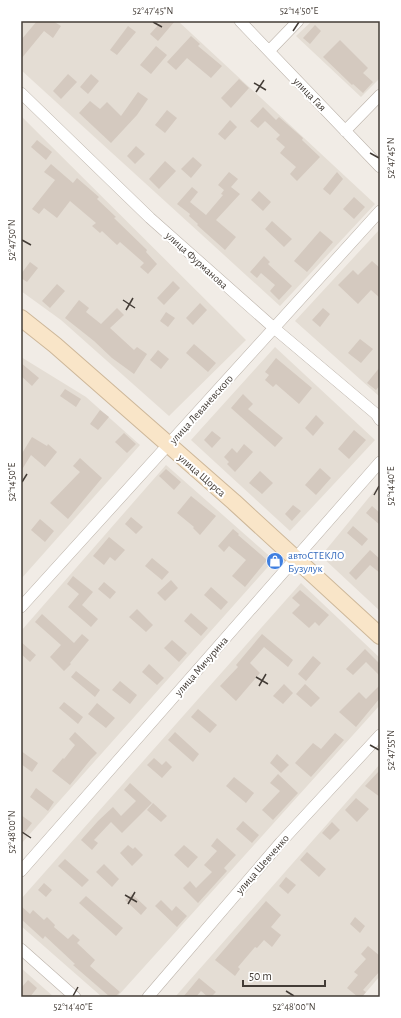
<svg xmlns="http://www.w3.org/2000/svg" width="401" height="1018" font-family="'Alegreya Sans',sans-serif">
  <rect width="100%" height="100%" fill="#f1ece6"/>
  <path fill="#e4ddd4" d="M21 21H178L375 204 280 306 21 70Z
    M312 21H380V78L361 97 296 36Z
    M21 116 246 340 169 416 61 320 21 291Z
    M380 229V397L295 321Z
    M275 347 375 440 290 531 191 440Z
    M21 357 86 397 140 445 21 579Z
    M166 465 274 560 21 844V631Z
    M380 484V611L321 556Z
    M301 583 380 658V705L117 997H102L21 926V899Z
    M380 764V976L362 997H175Z
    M21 968 54 997H21Z"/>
  <path fill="#d4c9bf" d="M37 21H53L61 26 53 38 44 31 21 59V40Z
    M162 21H175L158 41 150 34Z
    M315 25 321 31 310 44 303 38Z
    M128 26 136 32 117 55 110 50Z
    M191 36 200 44 198 46 222 66 211 78 187 58 176 70 167 62Z
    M340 40 368 68 363 73 373 82 363 93 353 84 352 85 323 57Z
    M156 46 167 55 151 74 140 65Z
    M68 74 77 82 61 99 53 91Z
    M91 74 99 81 88 94 80 87Z
    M239 79 249 88 231 108 221 98Z
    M138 92 148 99 137 115 111 143 79 113 90 101 100 109 107 102 121 116Z
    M263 107 276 120 279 117 303 138 302 140 320 157 297 181 290 174 296 167 280 153 285 147 276 139 280 135 265 121 258 128 250 121Z
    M167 110 177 118 165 133 155 125Z
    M230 120 237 127 225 140 218 134Z
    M37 140 52 152 46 160 31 147Z
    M136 146 145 154 135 164 127 156Z
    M193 157 202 165 191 178 181 169Z
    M165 161 176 171 159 189 149 179Z
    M51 164 73 183 77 178 99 197 97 199 116 217 114 218 147 250 146 252 157 264 148 274 140 267 144 263 120 242 117 245 102 231 100 233 92 226 96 223 70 201 57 218 44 208 39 214 32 209 55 180 44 172Z
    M229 172 238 179 231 187 240 194 216 220 236 237 225 250 197 225 198 224 189 216 190 214 177 204 192 187 198 192 190 202 206 215 223 195 221 194 224 190 218 185Z
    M337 172 343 179 330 195 323 189Z
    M259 191 271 202 263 211 251 200Z
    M354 197 365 207 354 219 343 209Z
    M272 221 292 239 284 247 265 229Z
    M320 231 333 242 307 272 294 261Z
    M264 256 270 262 268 264 292 286 279 300 270 291 275 285 261 273 257 278 250 272Z
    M372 261 380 268V298L371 290 358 304 338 285 353 270 358 275Z
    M30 262 38 268 27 282 21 278V274Z
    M173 281 180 288 164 305 157 298Z
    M57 284 65 291 50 308 42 301Z
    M79 300 89 308 86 312 101 324 117 308 124 315 110 328 134 350 137 347 147 354 134 374 112 358 94 341 65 318Z
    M200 303 207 310 193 325 186 318Z
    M323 308 330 314 320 327 312 320Z
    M166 312 175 318 168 327 160 321Z
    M360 339 373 349 361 363 348 353Z
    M194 344 216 363 208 372 186 353Z
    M158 350 169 359 161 369 150 360Z
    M276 358 312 388 299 404 276 384 273 387 265 380 269 375 265 372Z
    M21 363 39 378 32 386 21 376Z
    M380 367V385L376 390 367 383Z
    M65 389 81 399 76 407 60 396Z
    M243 394 253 404 248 409 283 438 275 447 231 408Z
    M100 410 109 417 98 430 90 424Z
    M316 415 324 423 313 436 305 428Z
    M354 430 366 440 349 459 338 449Z
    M212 431 221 438 212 448 204 440Z
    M124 433 136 444 127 453 115 442Z
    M32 437 47 446 48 444 57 452 45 467 31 455 21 471V455Z
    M244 444 253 452 235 472 227 464 229 462 224 457 232 448 237 453Z
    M80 458 102 478 68 519 50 503 80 472 73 466Z
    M320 468 331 478 316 495 305 485Z
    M166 469 181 482 174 490 159 476Z
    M260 471 273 483 262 494 249 483Z
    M191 496 216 516 200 535 193 528 194 527 177 513Z
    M293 505 301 511 292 521 285 514Z
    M372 506 380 513V525L366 513Z
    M131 517 143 527 136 534 125 524Z
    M40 519 54 531 45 542 31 530Z
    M353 526 368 539 362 546 347 533Z
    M233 529 239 534 238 535 267 560 245 587 232 576 246 560 229 546 224 552 218 546Z
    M109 537 125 550 115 561 110 557 104 565 93 556Z
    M370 550 380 559V573L370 565 356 580 349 573Z
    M152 558 169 572 162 580 145 566Z
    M73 576 93 592 82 605 98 619 91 627 68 607 79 594 67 584Z
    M171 580 178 588 165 601 157 593Z
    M104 582 116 592 110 599 98 589Z
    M211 587 228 602 221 610 204 595Z
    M300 590 329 615 319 626 315 622 309 628 292 613 300 605 292 598Z
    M137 609 153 625 146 632 129 617Z
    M191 613 208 628 201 636 184 621Z
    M42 614 74 643 82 634 89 640 70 663 71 664 64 671 50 657 61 645 35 622Z
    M262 634 293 660 288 667 264 647 250 663 260 673 236 701 220 686 238 667 236 665Z
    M172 640 187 653 179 662 164 648Z
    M21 642 36 655 30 662 21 654Z
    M365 649 380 664V676L366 662 353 675 346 669Z
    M313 656 321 663 306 681 298 674Z
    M149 664 164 678 157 685 142 672Z
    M76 671 100 690 95 697 71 677Z
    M120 681 137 695 130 704 112 690Z
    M284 684 293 693 283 704 273 696Z
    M305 684 320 698 311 707 296 694Z
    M380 685V698L356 727 339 712 359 692 366 699Z
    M64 702 83 717 78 724 59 708Z
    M97 703 115 718 106 728 88 714Z
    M198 709 217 725 210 733 191 717Z
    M75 732 97 753 91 759 70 785 52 771 63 758 64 759 75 745 69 739Z
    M175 732 199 754 193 762 168 740Z
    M335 733 344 740 311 777 295 763 313 743 321 749Z
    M21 751 38 763 32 772 21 764Z
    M277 754 289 765 281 773 270 763Z
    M154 758 162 765 166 761 172 767 162 778 147 765Z
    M380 770V797L365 786Z
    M278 774 298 793 273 820 262 810 280 791 270 783Z
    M234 777 254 793 246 803 226 786Z
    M130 783 152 803 122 833 111 822 94 840 98 843 92 850 81 840 98 821 113 807 121 816 136 801 124 790Z
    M36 788 54 802 48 811 30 797Z
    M356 798 369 809 357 822 345 810Z
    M153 803 167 816 161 822 147 810Z
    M21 815 32 823 21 837Z
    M243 821 259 835 252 843 236 829Z
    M332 822 340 830 330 840 322 833Z
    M217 838 236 855 224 868 227 871 198 903 183 888 190 881 196 888 212 872 204 865 217 851 211 846Z
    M128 845 133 849 135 847 143 855 132 866 120 853Z
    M184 845 198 857 188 868 174 855Z
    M307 852 326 869 319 877 300 860Z
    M65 859 89 880 82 887 58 866Z
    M104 864 119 879 112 887 96 872Z
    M286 877 296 885 288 894 279 886Z
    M44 883 52 890 46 897 38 890Z
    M132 894 147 908 141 915 125 900Z
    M86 896 123 928 116 936 79 903Z
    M161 900 172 911 176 906 187 916 177 927 155 906Z
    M266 901 281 915 271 927 281 935 272 947 264 940 257 948 255 947 238 967 240 969 235 976 215 960Z
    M21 906 30 914 33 910 44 920 47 917 55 925 54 927 68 939 73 934 80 940 77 943 95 960 90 966 120 992 115 997H110L73 965 75 964 45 936 43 939 21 919Z
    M355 917 365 926 360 933 350 924Z
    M368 946 380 956V971L363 990 366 992 362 997H358L347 988 358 975 354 972 366 959 361 954Z
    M199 978 216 992 211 997H208L201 991 196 997H183Z
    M28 980 37 988 30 997H21V988Z"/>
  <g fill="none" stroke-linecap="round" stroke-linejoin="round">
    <g stroke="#bbb2a9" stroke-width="12">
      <path id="minor" d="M240 21 380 167
        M269 51 298 21
        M21 93 150 218 274 328 376 414 380 420
        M345 131 380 95
        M21 607 380 211
        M21 871 380 462
        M21 949 75 997
        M148 997 281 842 380 735"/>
    </g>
    <g stroke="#cdb799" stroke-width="18">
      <path id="secondary" d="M21 318 55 345 234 502 380 636"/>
    </g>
    <use href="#minor" stroke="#fff" stroke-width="11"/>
    <use href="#secondary" stroke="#f9e5c8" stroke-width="16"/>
  </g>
  <path fill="none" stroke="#433c36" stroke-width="1.5" d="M153 22 162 27M293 31 299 22M254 83 266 90M256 92 264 80M370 153 379 158M22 240 31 245M123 300 135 308M126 310 133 298M22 482 27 474M374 495 379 486M256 677 268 684M259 686 266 674M370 745 379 750M22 832 31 838M125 895 137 902M128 904 135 892M286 991 294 996M73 996 78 987"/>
  <defs>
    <g id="shop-disc" transform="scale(0.9)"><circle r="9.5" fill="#3f7fe0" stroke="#fff"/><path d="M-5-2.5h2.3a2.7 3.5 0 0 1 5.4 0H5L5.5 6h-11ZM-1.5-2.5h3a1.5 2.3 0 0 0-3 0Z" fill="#fff"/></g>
  </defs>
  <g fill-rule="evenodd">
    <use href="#shop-disc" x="275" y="561"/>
  </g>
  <g text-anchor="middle" stroke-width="4" stroke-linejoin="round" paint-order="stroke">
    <g font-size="11" fill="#433c36" stroke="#fff">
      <text transform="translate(310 94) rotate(46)" y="4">улица Гая</text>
      <text transform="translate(197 260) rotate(42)" y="4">улица Фурманова</text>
      <text transform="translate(201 409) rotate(-48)" y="4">улица Леваневского</text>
      <text transform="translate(202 475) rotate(41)" y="4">улица Щорса</text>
      <text transform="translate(201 666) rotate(-49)" y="4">улица Мичурина</text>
      <text transform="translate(262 864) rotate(-49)" y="4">улица Шевченко</text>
    </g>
    <g font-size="11" fill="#366cbe" stroke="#fff" text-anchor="start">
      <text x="288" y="559">автоСТЕКЛО<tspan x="288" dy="13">Бузулук</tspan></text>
    </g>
  </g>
  <rect width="401" height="1018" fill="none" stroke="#ffffff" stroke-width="44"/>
  <path d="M243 980v6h82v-6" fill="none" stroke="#433c36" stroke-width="2"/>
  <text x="249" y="980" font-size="12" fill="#433c36" stroke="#ffffff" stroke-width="3" paint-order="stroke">50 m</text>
  <rect x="22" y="22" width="357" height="974" fill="none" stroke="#433c36" stroke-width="1.5"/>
  <g font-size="10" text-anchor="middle" fill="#433c36">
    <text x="153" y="14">52°47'45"N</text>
    <text x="299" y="14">52°14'50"E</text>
    <text transform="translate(390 158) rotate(-90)" y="4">52°47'45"N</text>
    <text transform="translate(11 240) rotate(-90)" y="4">52°47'50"N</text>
    <text transform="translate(11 482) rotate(-90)" y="4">52°14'50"E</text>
    <text transform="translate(390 486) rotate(-90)" y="4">52°14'40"E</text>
    <text transform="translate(390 750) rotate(-90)" y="4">52°47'55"N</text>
    <text transform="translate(11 832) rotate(-90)" y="4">52°48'00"N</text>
    <text x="73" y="1010">52°14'40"E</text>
    <text x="294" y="1010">52°48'00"N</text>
  </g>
</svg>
